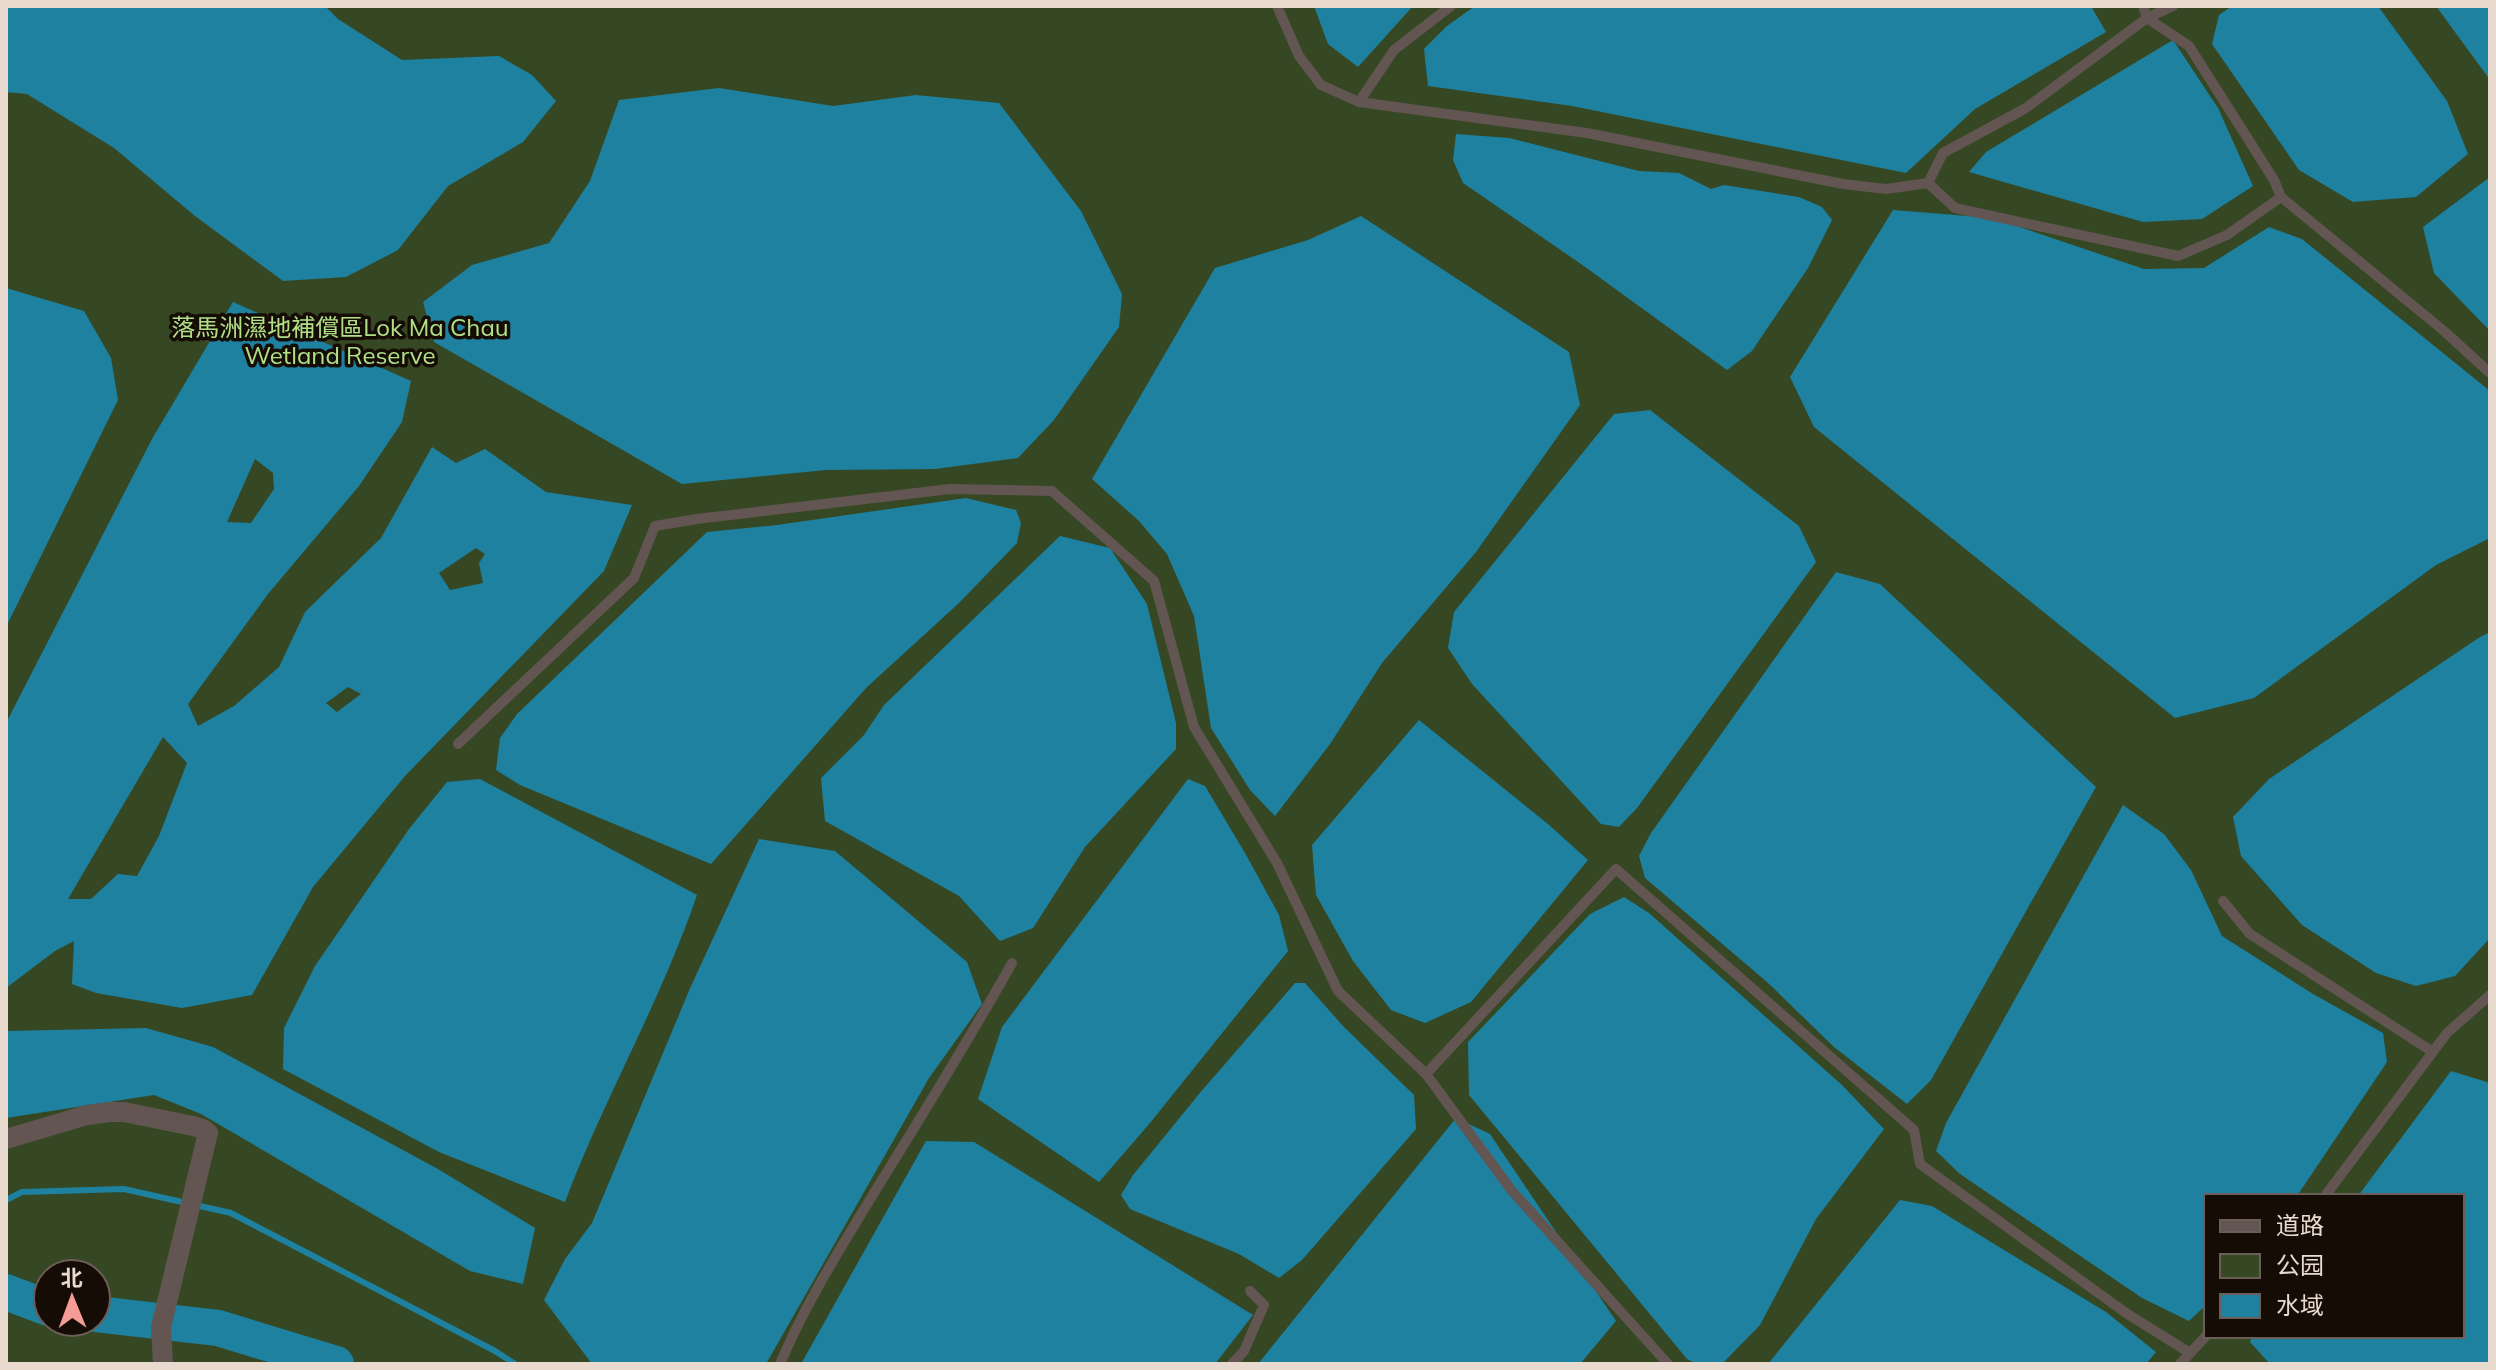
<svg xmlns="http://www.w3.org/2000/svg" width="2496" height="1370" font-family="Mulish,'Noto Sans SC',sans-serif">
  <rect width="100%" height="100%" fill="#362010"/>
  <path fill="#354823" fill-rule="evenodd" d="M6 6H2490V1364H6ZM2206 1196H2462V1336H2206ZM48 1274H96V1322H48Z"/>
  <path fill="#1e81a0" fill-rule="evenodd" d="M6 6H325L338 19 402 60 499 56 532 75 556 101 523 142 448 186 398 250 346 277 283 281 195 216 114 148 27 94 6 92Z
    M1314 6H1413L1358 67 1328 44Z
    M1475 6H2091L2106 32 1975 109 1906 173 1572 106 1428 86 1424 49 1447 26Z
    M2232 6H2378L2447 101 2468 154 2416 197 2353 202 2299 170 2212 44 2219 15Z
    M2436 6H2490V80Z
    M2173 40 2218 108 2253 186 2202 219 2143 222 1969 172 1986 152Z
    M719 88 833 106 916 95 999 103 1081 211 1122 294 1119 327 1054 420 1018 458 935 469 826 470 682 484 434 342 423 302 472 265 549 243 590 181 619 100Z
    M1456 134 1509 138 1639 171 1679 173 1711 189 1724 185 1799 197 1822 207 1832 220 1808 268 1752 351 1727 370 1581 264 1463 183 1453 160Z
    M2490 177V331L2434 273 2423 227Z
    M1893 210 1993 218 2144 269 2204 268 2269 227 2302 239 2490 391V538L2436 565 2254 698 2175 718 1814 427 1790 377Z
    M1361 216 1569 352 1580 405 1476 552 1382 663 1330 744 1275 816 1250 790 1211 728 1194 616 1167 554 1139 521 1092 479 1215 268 1308 240Z
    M6 288 84 311 111 358 118 400 6 627Z
    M233 302 411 381 402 422 359 486 268 594 188 704 198 726 234 706 279 667 305 612 381 538 432 447 456 463 485 449 546 492 632 505 604 571 405 776 313 887 252 995 182 1008 96 993 72 984 74 941 55 951 6 988V723L152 439ZM255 459 273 473 274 489 251 523 227 522ZM476 548 485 554 479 563 483 583 450 590 439 573ZM348 687 361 694 337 712 326 703ZM163 737 187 763 159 836 137 876 118 874 91 899H68Z
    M1650 410 1799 526 1816 562 1637 808 1619 827 1601 824 1472 684 1448 648 1454 612 1614 414Z
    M966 498 1016 510 1021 523 1017 543 959 603 866 688 711 864 520 785 496 770 500 738 517 714 707 532 777 525Z
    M1060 536 1110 548 1147 604 1176 723V749L1085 847 1033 928 1000 941 959 896 825 821 821 778 864 735 884 705Z
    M1836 572 1880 584 2096 787 1931 1080 1907 1104 1834 1047 1767 982 1645 878 1639 856 1651 833Z
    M2490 632V938L2455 976 2416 986 2376 973 2302 925 2241 856 2233 817 2269 779 2480 637Z
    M1419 720 1548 824 1588 860 1471 1002 1425 1023 1391 1010 1353 961 1316 895 1312 845Z
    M480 779 697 895C661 1001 604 1098 565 1202L439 1152 283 1069 284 1028 315 966 409 829 447 782Z
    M1188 779 1205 786 1245 853 1279 915 1288 951 1150 1123 1099 1182 978 1099 1002 1027Z
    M2123 805 2164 834 2191 870 2222 936 2313 994 2383 1033 2387 1062 2297 1196H2206V1305L2189 1321 2142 1298 1960 1174 1936 1151 1946 1123Z
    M759 839 835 851 967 962 982 1004 929 1078 766 1364H592L544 1300 565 1259 592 1223 691 986Z
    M1624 897 1649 913 1842 1085 1884 1129 1816 1219 1760 1325 1722 1364H1697L1687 1359 1469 1095 1468 1042 1590 914Z
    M1295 983H1305L1343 1026 1414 1095 1416 1129 1302 1260 1279 1278 1239 1254 1130 1209 1121 1195 1133 1175 1199 1094Z
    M146 1028 213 1047 438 1169 535 1228 523 1284 470 1271 201 1114 154 1095 6 1118V1031Z
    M2451 1071 2490 1083V1364H2270L2250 1342 2252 1336H2462V1196H2358Z
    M1456 1118 1490 1134 1616 1321 1580 1364H1258Z
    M926 1141 974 1142 1253 1315 1215 1364H801Z
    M1900 1200 1932 1206 2106 1312 2156 1352 2146 1364H1768Z"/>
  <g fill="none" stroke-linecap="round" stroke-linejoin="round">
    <path stroke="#1e81a0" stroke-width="6" d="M6 1200 22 1192 124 1189 231 1213 495 1351 515 1364"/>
    <path stroke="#1e81a0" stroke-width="36" d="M6 1292 48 1308
      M96 1314 218 1328 336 1364"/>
    <path stroke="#635552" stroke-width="10" d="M1277 6 1299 56 1321 85 1359 102 1587 133 1843 184 1886 189 1928 183
      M2143 6 2147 18 2026 108 1943 153 1928 183 1955 208 2178 256 2227 235 2281 197 2444 331 2490 373
      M2173 6 2147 18 2189 46 2274 180 2281 197
      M1359 102 1394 50 1451 6
      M458 744 634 578 655 526 697 519 950 489 1052 491 1154 581 1194 727 1277 863 1338 991 1426 1074 1616 869 1914 1130 1920 1164 2126 1313 2190 1353
      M2223 901 2250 934 2433 1052
      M1426 1074 1512 1191 1668 1364
      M2325 1196 2447 1033 2490 995
      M780 1364C806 1302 842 1246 877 1188 923 1114 969 1040 1012 963
      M1232 1364 1244 1351 1264 1305 1250 1291
      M2180 1364 2206 1336"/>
    <path stroke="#635552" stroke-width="20" d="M6 1139 87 1115 110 1112H124L193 1126 203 1129 208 1133 161 1327 163 1364"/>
  </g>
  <g text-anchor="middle" stroke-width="7" stroke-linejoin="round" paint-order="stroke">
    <g font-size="24" fill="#b0e086" stroke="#160c06">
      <text x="340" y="336">落馬洲濕地補償區Lok Ma Chau<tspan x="340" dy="28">Wetland Reserve</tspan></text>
    </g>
  </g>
  <rect width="2496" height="1370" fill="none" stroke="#e9dad0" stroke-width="16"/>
  <rect x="2204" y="1194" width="260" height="144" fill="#160c06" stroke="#6a5e57" stroke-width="2"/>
  <rect x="2220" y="1220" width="40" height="12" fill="#635552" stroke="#6a5e57" stroke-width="2"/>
  <text x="2276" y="1234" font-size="24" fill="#e9dad0">道路</text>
  <rect x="2220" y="1254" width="40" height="24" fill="#354823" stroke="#6a5e57" stroke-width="2"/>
  <text x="2276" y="1274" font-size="24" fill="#e9dad0">公园</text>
  <rect x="2220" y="1294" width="40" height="24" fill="#1e81a0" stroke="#6a5e57" stroke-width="2"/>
  <text x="2276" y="1314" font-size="24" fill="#e9dad0">水域</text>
  <g transform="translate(72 1298) rotate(359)"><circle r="38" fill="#160c06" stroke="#6a5e57" stroke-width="2"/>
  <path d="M0-6L14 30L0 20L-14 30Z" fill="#f59c96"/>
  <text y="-12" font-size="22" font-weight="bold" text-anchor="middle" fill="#e9dad0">北</text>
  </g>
</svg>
